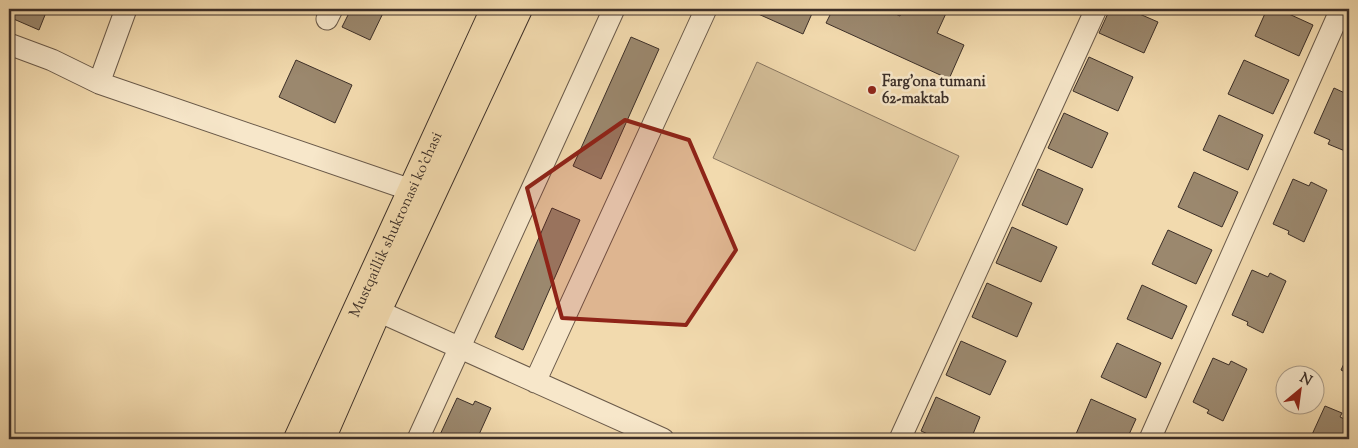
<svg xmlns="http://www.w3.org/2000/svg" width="1358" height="448" font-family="'Sorts Mill Goudy',serif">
  <rect width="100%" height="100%" fill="#f2daae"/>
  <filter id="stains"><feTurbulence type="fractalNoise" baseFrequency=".004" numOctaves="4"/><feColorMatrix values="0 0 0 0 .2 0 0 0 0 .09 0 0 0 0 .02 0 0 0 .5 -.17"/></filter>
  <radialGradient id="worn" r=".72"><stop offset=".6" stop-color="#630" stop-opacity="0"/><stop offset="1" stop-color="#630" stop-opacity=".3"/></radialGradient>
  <path fill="#d3bd97" stroke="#887660" d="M757 62 959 156 915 251 713 158Z"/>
  <path fill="#9b886e" stroke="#3c2f28" d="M9 9H44L47 10 39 30 9 17Z
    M351 9H385L370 40 342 27Z
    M757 9H814L803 34 756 13Z
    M833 9H885L900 16 903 9H948L937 33 964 45 949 79 826 23Z
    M1110 9H1128L1158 22 1144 53 1099 33Z
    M1267 9H1278L1313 25 1299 56 1255 36Z
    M631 37 659 49 601 179 573 166Z
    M1089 57 1133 77 1118 111 1073 91Z
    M296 60 352 85 335 123 279 97Z
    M1244 60 1289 80 1273 114 1228 94Z
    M1334 88 1349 95V141L1345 151 1328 144 1330 140 1314 133Z
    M1064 113 1108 133 1092 168 1048 148Z
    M1219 115 1263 135 1248 170 1203 150Z
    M1038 169 1083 189 1067 225 1022 205Z
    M1194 172 1238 192 1222 227 1178 207Z
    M1293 179 1309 186 1311 182 1327 190 1304 242 1288 234 1289 231 1273 224Z
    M552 208 580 220 523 350 495 337Z
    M1012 227 1057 247 1041 282 996 263Z
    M1168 230 1212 250 1196 284 1152 264Z
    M1252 270 1268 277 1270 273 1286 281 1263 333 1247 325 1248 322 1232 315Z
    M987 283 1032 303 1017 337 972 317Z
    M1142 285 1187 306 1172 339 1127 319Z
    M961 341 1006 361 990 395 946 375Z
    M1117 343 1161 363 1146 398 1101 377Z
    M1349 353V374L1341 370Z
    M1213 358 1229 365 1231 361 1247 369 1223 421 1207 413 1209 410 1193 402Z
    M936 397 980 417 971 439H939L921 431Z
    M457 398 473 405 475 401 491 408 477 439H438Z
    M1091 399 1136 419 1127 439H1089L1076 434Z
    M1325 406 1342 413 1340 417 1349 421V439H1310Z"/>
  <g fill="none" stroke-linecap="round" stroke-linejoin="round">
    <g stroke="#6a5a4a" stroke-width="23">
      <path id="minor" d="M327 19 332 9
        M9 44 52 60 99 83 411 190
        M99 83 126 9
        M378 311 663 439
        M535 382 706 9
        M418 439 614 9
        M900 439 1096 9
        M1150 439 1341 9"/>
    </g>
    <g stroke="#3c2f28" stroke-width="28">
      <g id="major">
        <path id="s1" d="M297 439 494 9"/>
        <path d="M322 439 378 311 519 9"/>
      </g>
    </g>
    <use href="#minor" stroke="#f7e7ca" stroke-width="21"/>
    <use href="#major" stroke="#f2daae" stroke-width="26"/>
  </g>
  <path fill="#8f2418" fill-opacity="0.2" stroke="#8f2418" stroke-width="4" stroke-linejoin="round" d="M625 120 689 140 736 250 686 325 562 318 527 188Z"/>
  <circle fill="#8f2418" stroke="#f7e7ca" stroke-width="2" cx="872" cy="90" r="5"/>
  <g text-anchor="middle" stroke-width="5" stroke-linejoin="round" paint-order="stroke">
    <g font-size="15" font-weight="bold" fill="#3c2f28" stroke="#f7e7ca" text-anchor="start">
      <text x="882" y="86">Farg'ona tumani<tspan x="882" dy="17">62-maktab</tspan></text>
    </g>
    <g font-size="15" fill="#3c2f28" stroke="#f7e7ca">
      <text dy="5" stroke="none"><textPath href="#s1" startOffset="236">Mustqaillik shukronasi ko'chasi</textPath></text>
    </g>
  </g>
  <rect width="1358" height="448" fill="none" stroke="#f2daae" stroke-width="30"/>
  <rect x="10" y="10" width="1338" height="428" fill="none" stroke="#3c2f28" stroke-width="2.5"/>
  <rect x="15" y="15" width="1328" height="418" fill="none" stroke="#3c2f28"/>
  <g transform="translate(1300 390) rotate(29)"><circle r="24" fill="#f7e7ca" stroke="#ac9d89"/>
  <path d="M0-4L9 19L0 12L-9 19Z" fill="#8f2418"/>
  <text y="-8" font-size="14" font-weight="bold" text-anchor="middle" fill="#3c2f28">N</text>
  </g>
  <rect width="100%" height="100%" filter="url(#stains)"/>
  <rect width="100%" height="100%" fill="url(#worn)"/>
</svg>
